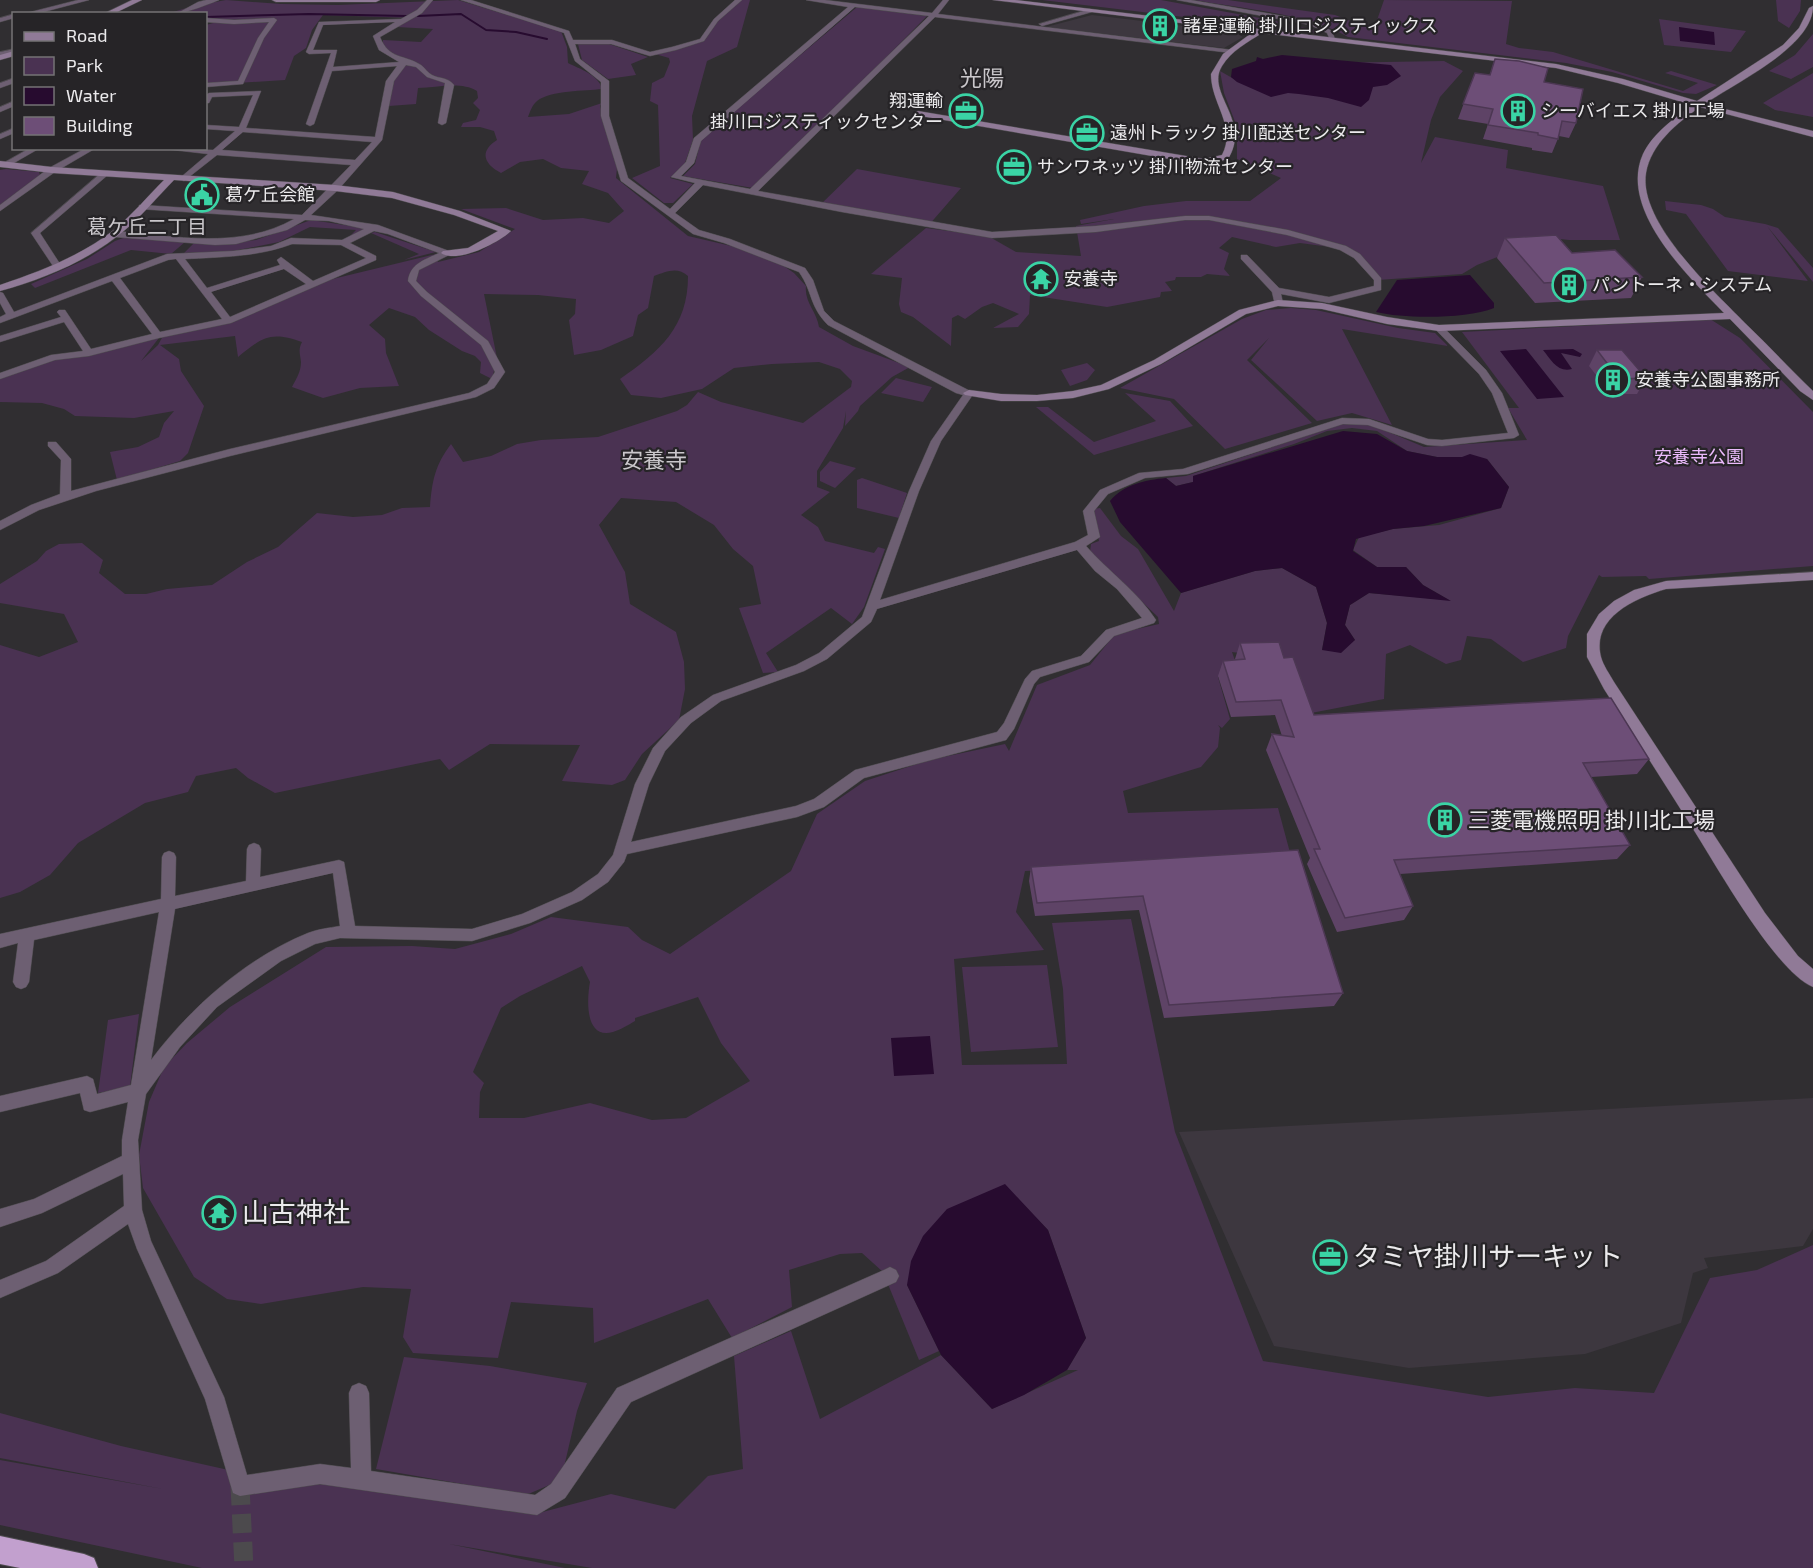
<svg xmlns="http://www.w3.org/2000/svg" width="1813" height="1568" font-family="'Exo 2','Noto Sans JP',sans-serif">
  <rect width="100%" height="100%" fill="#302e31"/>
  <path fill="#3d373f" d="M1092 15 1234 32 1243 37 1224 48 1046 27Z
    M1813 1098V1229L1803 1246 1704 1258 1708 1268 1693 1273 1681 1323 1585 1354 1409 1368 1274 1346 1179 1132Z"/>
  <path fill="#4a3252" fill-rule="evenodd" d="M226 0 281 4 338 5 458 0 561 31 567 47 568 63C580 69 599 75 602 89 585 91 551 90 537 101 532 105 530 112 528 117L569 114 602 103 600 106 618 158 616 178 688 236 740 248 778 262 794 273 806 286C804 302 817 312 819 327L853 346 910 367 892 377 860 406 858 411 845 426 846 411 843 428 817 471V487L830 492 801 515 818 527 825 541 874 553 878 547 885 549 864 607 852 624 831 608 766 653 778 672 763 673 739 608 761 604 753 566 733 549 714 525 676 502 621 498 599 525 625 572 630 604 676 632 684 662 685 689 679 720 642 754 625 780 612 785 562 781 580 745 490 744 449 770 440 759 275 793 248 778 236 768 196 776 188 792 145 803 78 843 50 875 20 892 0 898V645L39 657 78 642 64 614 0 603V584L37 561 46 551 59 544 82 543 103 560 99 573 125 594H146L167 589 212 585 247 562 278 547 317 513 353 517 382 515 402 508 430 507C432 481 435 465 451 444L463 462 491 456 517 444 541 440 598 437 677 411 687 405 698 392 721 402 803 423 851 387 852 381 840 369 819 362 772 364 734 368 702 389 661 398 631 395 620 379C660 351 688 327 688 276 677 266 666 272 654 276L648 308 638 315 633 336 601 350 574 355 569 320 575 314 576 299 538 295 484 294 497 358 492 379 480 373 481 362 475 356 462 351 429 330 415 317 389 308 369 325 385 339 386 353 399 386 360 388 323 398 292 387C296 379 301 372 301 362 300 353 298 350 302 342 270 331 263 337 238 357L235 336 160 345 179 359 181 371 204 406 188 453 180 461 117 480 110 452 138 447 159 437 164 423 174 411 134 418 75 416 64 409 42 403 0 402V378L54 357 104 349 162 334 141 361 158 345 163 336 232 321 312 284 436 254 438 262 479 252 515 229 461 209 506 208 543 220 583 218 609 223 624 211 608 193 582 184 589 171 561 168 543 159 520 162 501 173C485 165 478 152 497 140L494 131 480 127H461L463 123 476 120 480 110 473 103 478 98 477 91C460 81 437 88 418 88L416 104 389 106 394 81 402 64 383 50V40L421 42 433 29 397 27 413 18 323 15 312 30 306 48 294 56 285 80 206 85V25L217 22 206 23V14L170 13 193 6Z
    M741 0H750L737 47 707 61 692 116 693 140 685 163 670 178 693 184 673 203H664L632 178 660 166 658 105 650 101 652 83 664 77 670 62 669 58 655 54 704 41 718 21Z
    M1042 0H1161L1281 22 1319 31 1317 33Z
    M1194 0H1228L1335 15 1353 22 1375 26 1384 0 1512 1 1506 44 1519 48 1553 52 1683 91 1698 83 1665 73 1671 71 1717 85 1696 94 1683 93 1612 72 1566 63 1348 37C1307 13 1242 9 1194 0Z
    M1776 0H1801L1800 11 1789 28 1778 21Z
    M857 7 927 16 795 150 753 188 683 176 695 164 701 139Z
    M1659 19 1746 31 1731 52 1664 45Z
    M1813 34V67L1791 79 1769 71 1795 55Z
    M578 44H609L648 57 631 64 636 75 608 79 582 60Z
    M1444 61 1463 71 1440 97 1431 120 1421 163 1435 137 1508 150 1506 168 1603 186 1620 240H1569L1534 236 1528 245 1477 265 1462 274 1378 280 1369 265 1353 250 1300 243 1276 247 1232 237 1219 248 1229 253 1224 269 1230 276 1207 274 1201 277H1176L1175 280 1165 282 1172 291 1161 292 1160 297 1107 307 1030 295 1029 314 1018 327 993 328 1019 314 993 303 982 307 965 319 958 315 952 318 951 346 913 317 901 312 899 304 902 278 871 274 926 228 988 236 1016 252 1081 256 1076 226 1114 219 1081 224 1080 220 1144 206 1186 201H1250L1281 178 1237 159V127L1224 93 1220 71 1241 83 1326 63Z
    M1813 73V117L1775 110 1763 103Z
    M6 169 39 172 40 175 0 205V170Z
    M857 169 961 188 928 226 819 206Z
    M1665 201 1701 205 1713 209 1725 217 1765 224 1778 228 1813 268V282L1767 226 1808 281 1728 271 1686 214 1666 210Z
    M311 220 365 228 362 232 349 237 356 230 310 227 279 242 228 252 184 253 195 242 227 243 256 240Z
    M375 232 436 252 404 260 419 254 371 233Z
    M126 237 185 242 171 254 131 250 35 288 31 284 87 259 115 241Z
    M1291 308 1316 310 1398 328 1435 333 1448 346 1342 329 1392 425 1352 413 1317 421 1251 360 1269 338 1247 360 1312 423 1225 449 1174 399 1120 388 1242 319 1266 310Z
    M1710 319 1740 338 1813 412V566L1649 579 1646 576 1602 577 1599 575 1568 636 1566 648 1523 662 1491 639 1467 636 1461 660 1446 664 1410 645 1386 654 1384 699 1311 713 1275 658 1232 652 1240 675 1218 677 1230 719 1222 728 1218 725 1220 728 1218 747 1201 767 1123 791 1128 813 1278 808 1292 860 1025 871 1016 912 1044 950 954 959 962 1065 1067 1064 1063 989 1052 923 1131 919 1175 1132 1263 1361 1488 1397 1575 1388 1654 1393 1710 1278 1757 1270 1813 1245V1568H592L449 1544 565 1568H202L0 1525V1460L163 1489 0 1458V1413L121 1446 233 1471 236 1502 245 1504 243 1489 317 1483 535 1514 611 1494 675 1509 708 1476 743 1469 734 1356 791 1331 820 1419 941 1355 992 1409 1078 1370H1067L1086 1338 1048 1230 1004 1185 907 1285 939 1351 919 1360 883 1272 862 1253 840 1254 789 1270 792 1307 732 1338 708 1299 594 1343 593 1308 511 1302 498 1358 413 1353 403 1337 411 1289 363 1287 261 1304 227 1299 194 1277 143 1188 139 1155 149 1102 164 1067 187 1043 230 1007 326 947 412 946 455 949 511 934 551 917 628 927 642 940 670 954 791 871 817 814 865 781 929 760 1005 744 1009 751 1037 685 1090 665 1115 634 1159 624 1158 617 1090 552 1091 544 1099 541 1093 509 1100 508 1121 536 1138 549 1174 611 1181 593 1255 571 1282 568 1316 587 1327 623 1322 650 1355 640 1345 625 1350 605 1369 593 1449 600 1423 585 1406 567H1377L1353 550 1359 537 1393 529 1439 525 1501 508 1509 487 1487 459 1437 457 1407 451 1377 431 1352 428 1327 431 1294 444 1193 476V482L1176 486 1166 478 1186 476 1344 423 1372 425 1424 447 1527 440 1508 408H1519L1462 332ZM582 966 590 982C587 998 584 1040 613 1032 620 1030 628 1025 635 1021V1018L698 997 721 1043 750 1081 686 1118 652 1120 590 1103 524 1118H479L480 1092 484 1083 473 1072 501 1008 520 996Z
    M1087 363 1095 370 1087 380 1070 386 1061 370Z
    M896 378 932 387 923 402 881 393Z
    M1125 393 1170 401 1193 426 1094 455 1036 407H1048L1094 442 1156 421Z
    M830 461 856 468 835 488 820 481V472Z
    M862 478 907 493 899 518 857 508V480Z
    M1047 965 1058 1047 971 1052 962 967Z
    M139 1014 130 1087 98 1093 108 1020Z
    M404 1357 490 1366 587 1383 577 1411 561 1480 526 1495 376 1469Z"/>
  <path fill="#270b2f" d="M1679 27 1714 32 1715 45 1680 41Z
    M1282 55 1391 65 1401 76 1387 85 1373 87 1369 100 1361 107 1328 98 1299 94 1288 93 1271 97 1237 82 1231 77 1232 69 1256 61 1257 57 1263 59Z
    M1470 275 1494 303V308C1466 319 1405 319 1376 312L1397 280Z
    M1526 349 1564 397 1537 399 1500 351Z
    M1573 349 1582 354 1580 357 1561 353 1572 369C1558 373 1551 360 1543 350Z
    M1343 431 1377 434 1407 451 1437 457H1462L1470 454 1487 459 1509 487 1501 508 1424 526 1393 529 1356 539 1353 551 1377 567H1406L1423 585 1451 601 1369 593 1350 605 1345 625 1355 640 1341 653 1322 650 1327 623 1316 587 1282 568 1255 571 1181 593 1120 522 1110 501C1124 484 1146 480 1166 478L1176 486 1193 482V476Z
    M930 1036 934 1074 894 1076 891 1038Z
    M1005 1184 1048 1230 1086 1338 1067 1370 1024 1395 992 1409 941 1355 907 1285 911 1261 923 1236 947 1209Z"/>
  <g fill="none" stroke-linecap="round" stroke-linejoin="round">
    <path stroke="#270b2f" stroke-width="2" d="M418 16 461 14 486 30 516 32 547 39
      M206 17 309 14 407 16"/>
    <path stroke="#4c4a4d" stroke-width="19" stroke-dasharray="19 9" stroke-linecap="butt" d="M240 1486 244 1568"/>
    <g stroke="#4e4c4f" stroke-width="1">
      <path id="street" d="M78 0H89L36 14H23Z
        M206 0H219C212 3 183 14 176 14L198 2Z
        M427 0H433L422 13 380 37C389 60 404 54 421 65 425 68 428 73 432 75 440 79 448 77 454 85L446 123 442 125 438 123 445 83 427 77 416 67 406 65 394 81 382 140 338 190 311 215 378 225 449 251V255L419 270 416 281 427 292 488 341 505 372 494 388 476 397 230 456 96 491 39 510 0 530V521L31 505 60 494 61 460 48 446V442H56L71 459V491L230 449 469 393 487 384 495 372 481 345 421 296 408 281C410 264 424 260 439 253L388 234 374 231 350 243 376 256V260L231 323 159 338 89 356 55 360 0 379V373L51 355 83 351 64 322 0 342V336L61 317 57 312 59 310H65L91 349 152 334 112 281 0 323V317L6 314 0 303V292L3 293 14 312 167 254 233 251 271 246 291 238 342 240 364 229 329 221 305 220 287 230 236 244 215 245 115 237 111 234 115 231C175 236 239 250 294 219L139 209V205H142L302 215 351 165 217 155 184 181 180 179 181 177 208 154 156 148 213 150 235 131 206 129V125L239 127 253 95 212 97 209 103H206V95L209 93 261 91 246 128 375 137 386 81 397 66 332 71 314 124 310 126 306 124 331 53 309 54 306 52 319 22 401 19 417 10ZM395 22 373 36 379 50 399 62 333 67 337 50H313L323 25ZM243 132 372 142 355 160 222 150ZM292 244 341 245 366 258 313 281 281 257 277 260 280 265 207 288 185 259C221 257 258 257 292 244ZM176 259 222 319 160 332 120 278 168 260ZM284 269 306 284 230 317 211 292Z
        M461 0H471L569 31 573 40H612L650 52 672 47 700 39 714 19 735 0H742L718 21 704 41 676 50 650 56 611 44H575L580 59 609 81V116L628 178 670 209 695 183 671 177 686 162 694 138 848 7 806 0H825L932 13 943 0H949L938 14 1233 50 1231 53 935 17 758 191 992 232 1096 226 1185 216H1209L1288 230 1346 246 1360 254 1381 278V290L1329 303 1281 294 1283 303 1275 305 1272 292 1241 259V255H1247L1279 288 1329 297 1374 286V280L1354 258 1340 250 1287 235 1209 220H1185L1096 232 992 238 842 212 703 185 675 213 699 230 730 239 805 268 813 280 824 311 834 321 974 393 941 441 919 491 880 600 1075 542 1088 535 1083 511 1100 490 1139 473 1183 469 1342 418 1369 419 1428 439 1442 440 1508 433 1492 393 1479 374 1436 330V326H1442L1486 370 1502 393 1519 435 1514 438 1442 446 1427 445 1368 425 1343 424 1188 474 1145 478 1108 494 1094 511 1100 537 1086 546C1109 572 1137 591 1156 620L1154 623 1114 636 1089 662 1040 677 1034 684 1014 729 1006 740 864 778 824 807 797 817 627 854 624 862 608 882 582 900 530 923 472 941 340 938 315 944 281 961 217 1007 180 1047 146 1094 138 1140 142 1210 151 1241 224 1397 247 1475 320 1464 351 1468 349 1393 352 1386 359 1383 366 1386 369 1393 371 1471 535 1495 551 1484 617 1388 884 1270 890 1267 896 1270 899 1276 896 1282 631 1402 565 1498 537 1515 320 1484 240 1496 233 1493 205 1399 137 1249 128 1224 58 1273 0 1298V1280L46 1261 124 1206 123 1174 42 1213 0 1227V1209L34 1199 122 1156V1140L128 1102 90 1112 84 1110 80 1093 0 1112V1096L87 1076 93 1079 97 1094 131 1085 159 912 34 940 29 982 26 987 21 989 16 987 13 982 18 943 0 948V934L161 899 162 857 164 853 169 851 174 853 176 857 175 896 246 881 247 849 249 845 254 843 259 845 261 849 260 877 339 860 344 862 355 926 472 929 522 914 572 892 598 874 613 855 635 784 653 748 681 717 713 695 796 665 819 653 862 617 909 491 931 441 963 395 956 393 828 325C809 306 813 292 799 272L724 243 693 234 621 181 601 116V82L575 61 564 33ZM855 7 929 16 750 189 681 176 694 163 701 141ZM1077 550 1095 571 1117 589 1142 618 1106 630 1081 656 1032 671 1025 679 1004 723 997 732 855 770 814 799 796 806 631 842 649 784 665 751 691 723 721 701 804 671 827 659 871 622 877 609ZM333 873 340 926C329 928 318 929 308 933 246 958 190 1008 151 1060L175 909Z
        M1177 0H1191L1312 21 1332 31 1335 39 1330 40 1327 33 1310 25Z
        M1090 9 1092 12 1042 26 1039 24Z
        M14 14V18L0 22V18Z
        M206 18 234 20 274 18 277 20 264 38 243 84 206 87V83L238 81 258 38 269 22 234 24 206 22Z
        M14 49V53L0 56V52Z
        M14 78V83L0 88V83Z
        M14 101V106L0 112V107Z
        M14 128V133L0 139V134Z
        M30 148H40L7 167 0 165Z
        M86 148H96L55 172 0 211V205L49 168Z
        M102 172 109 174 40 233 62 267 55 269 31 233Z"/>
    </g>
    <g stroke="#4e4c4f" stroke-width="1">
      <path id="secondary" d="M132 0H142L113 14H103Z
        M272 0H380L376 2H276Z
        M993 0H1015L1556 64 1623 79 1697 101 1783 45 1799 28 1809 8 1813 6C1813 47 1736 82 1705 104L1813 131V137L1700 107C1677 123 1651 144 1646 173 1638 223 1716 293 1748 326 1770 347 1791 370 1813 391V400L1800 391 1730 319 1439 331 1387 324 1322 309 1278 306 1246 314 1161 364 1109 389 1073 398 1037 401H1001L965 395 963 393 969 390 1001 394 1037 395 1073 391 1101 385 1154 360 1239 310 1278 300 1322 303 1387 317 1439 325 1724 313C1689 277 1618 210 1643 154 1653 133 1675 118 1692 105L1618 83 1556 68 1262 33C1248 42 1231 51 1222 66 1205 93 1252 120 1228 159L1204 165 915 115 914 113 918 111 1204 159 1222 155C1237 126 1211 104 1211 74L1223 54 1253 32Z
        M14 51V56L0 60V55Z
        M0 161 52 167 335 185 393 192 460 211 511 231C498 243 457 264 441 253L443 251 468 248 498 231 454 215 392 198 335 191 174 180C157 197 143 215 125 230 90 260 44 279 0 291V285C41 271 81 256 115 229 133 214 148 196 164 180L52 173 0 167Z
        M1813 572V580L1666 589C1636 598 1591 617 1601 657 1603 665 1610 675 1614 682L1765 913 1798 956 1813 969V987C1777 973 1717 867 1695 832 1665 784 1634 736 1604 689L1587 657V634L1599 614 1614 601 1634 590 1666 581Z"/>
    </g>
    <g stroke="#4e4c4f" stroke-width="2">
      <path id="highway" d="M0 1536 84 1554 94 1558 98 1568H20L0 1564Z"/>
    </g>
    <use href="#street" fill="#6d5f72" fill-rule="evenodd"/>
    <use href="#secondary" fill="#907a97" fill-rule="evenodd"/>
    <use href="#highway" fill="#c2a0ce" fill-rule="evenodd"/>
  </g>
  <path fill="#5e4366" d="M1475 73 1544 82 1576 123 1569 138 1559 136 1552 153 1532 150V148L1483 139 1488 124 1458 119Z
    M1505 238 1642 277 1631 298 1535 303 1497 258Z
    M1597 350 1646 378 1637 394H1611L1589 366Z
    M1240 643 1284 658 1314 715 1649 759 1637 774 1591 777 1630 845 1617 859 1400 874 1413 906 1404 920 1337 932 1307 864 1310 858 1266 750 1272 734 1282 736 1275 715 1231 717 1218 676 1223 661 1235 660V659Z
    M1298 850 1343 993 1334 1006 1164 1018 1139 910 1035 916 1029 881 1031 867Z"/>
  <path fill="#6d4e77" stroke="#4c3753" stroke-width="1.5" d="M1495 59 1519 61 1548 68 1544 82 1583 89 1576 123 1562 121 1558 139 1538 135V133L1488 125 1493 109 1463 104 1475 73 1490 75Z
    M1556 235 1572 253 1615 250 1642 277 1544 283 1505 238Z
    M1597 350H1622L1646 378 1619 379Z
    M1279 642 1284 658 1293 657 1314 715 1611 698 1649 759 1583 763 1630 845 1394 860 1413 906 1345 918 1314 849H1320L1272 734 1294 737 1281 700 1236 702 1223 661 1245 659 1240 643Z
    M1298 850 1343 993 1169 1005 1143 896 1037 903 1031 867Z"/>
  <defs>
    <g id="building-ring" transform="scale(1.725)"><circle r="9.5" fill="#262427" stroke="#3ad4a5" stroke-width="1.5"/><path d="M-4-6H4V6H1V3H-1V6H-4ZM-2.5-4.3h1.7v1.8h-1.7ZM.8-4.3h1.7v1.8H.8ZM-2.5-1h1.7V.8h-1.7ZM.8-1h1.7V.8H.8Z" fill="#3ad4a5"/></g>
    <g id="office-ring" transform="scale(1.725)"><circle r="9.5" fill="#262427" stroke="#3ad4a5" stroke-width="1.5"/><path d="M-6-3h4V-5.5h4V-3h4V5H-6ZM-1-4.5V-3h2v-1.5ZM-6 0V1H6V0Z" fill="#3ad4a5"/></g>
    <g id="civic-ring" transform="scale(1.725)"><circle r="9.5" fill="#262427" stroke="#3ad4a5" stroke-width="1.5"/><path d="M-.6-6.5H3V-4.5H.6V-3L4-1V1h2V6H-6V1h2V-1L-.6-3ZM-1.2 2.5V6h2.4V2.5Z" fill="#3ad4a5"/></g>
    <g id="temple-ring" transform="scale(1.725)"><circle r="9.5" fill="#262427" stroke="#3ad4a5" stroke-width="1.5"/><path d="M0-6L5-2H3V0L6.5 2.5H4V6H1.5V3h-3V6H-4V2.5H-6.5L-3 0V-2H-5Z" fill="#3ad4a5"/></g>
  </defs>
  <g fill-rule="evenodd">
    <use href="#building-ring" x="1160" y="26"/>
    <use href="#office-ring" x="966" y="111"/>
    <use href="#building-ring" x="1518" y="111"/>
    <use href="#office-ring" x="1087" y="133"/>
    <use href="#office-ring" x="1014" y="167"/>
    <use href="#civic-ring" x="202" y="195"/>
    <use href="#temple-ring" x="1041" y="279"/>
    <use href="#building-ring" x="1569" y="285"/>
    <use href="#building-ring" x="1613" y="380"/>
    <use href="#building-ring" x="1445" y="820"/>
    <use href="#temple-ring" x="219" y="1213"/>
    <use href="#office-ring" x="1330" y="1257"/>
  </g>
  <g text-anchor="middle" stroke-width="4.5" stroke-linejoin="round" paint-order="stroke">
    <g font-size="18" fill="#ebeaec" stroke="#262427" text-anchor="start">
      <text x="1183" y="32">諸星運輸 掛川ロジスティックス</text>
      <text x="943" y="107" text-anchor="end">翔運輸<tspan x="943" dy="21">掛川ロジスティックセンター</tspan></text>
      <text x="1541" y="117">シーバイエス 掛川工場</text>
      <text x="1110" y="139">遠州トラック 掛川配送センター</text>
      <text x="1037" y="173">サンワネッツ 掛川物流センター</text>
      <text x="225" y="201">葛ケ丘会館</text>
      <text x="1064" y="285">安養寺</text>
      <text x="1592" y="291">パントーネ・システム</text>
      <text x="1636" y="386">安養寺公園事務所</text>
    </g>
    <g font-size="18" fill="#ebbafc" stroke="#262427">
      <text x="1699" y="463">安養寺公園</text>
    </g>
    <g font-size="20" fill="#cac7cb" stroke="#262427">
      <text x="147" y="234">葛ケ丘二丁目</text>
    </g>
    <g font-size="22" fill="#cac7cb" stroke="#262427">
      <text x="982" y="86">光陽</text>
      <text x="654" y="468">安養寺</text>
    </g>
    <g font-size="22" fill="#ebeaec" stroke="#262427" text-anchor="start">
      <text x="1468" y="828">三菱電機照明 掛川北工場</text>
    </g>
    <g font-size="27" fill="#ebeaec" stroke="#262427" text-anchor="start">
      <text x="242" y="1222">山古神社</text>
      <text x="1353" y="1266">タミヤ掛川サーキット</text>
    </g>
  </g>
  <rect x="12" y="12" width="195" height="138" fill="#262427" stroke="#757376" stroke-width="1.5"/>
  <rect x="24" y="32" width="30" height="9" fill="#907a97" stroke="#757376" stroke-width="1.5"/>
  <text x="66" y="42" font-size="18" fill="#ebeaec">Road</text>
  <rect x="24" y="57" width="30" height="18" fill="#4a3252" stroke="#757376" stroke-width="1.5"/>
  <text x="66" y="72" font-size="18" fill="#ebeaec">Park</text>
  <rect x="24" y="87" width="30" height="18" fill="#270b2f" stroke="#757376" stroke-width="1.5"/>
  <text x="66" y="102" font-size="18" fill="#ebeaec">Water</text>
  <rect x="24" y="117" width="30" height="18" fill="#6d4e77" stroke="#757376" stroke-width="1.5"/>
  <text x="66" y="132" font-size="18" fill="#ebeaec">Building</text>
</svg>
